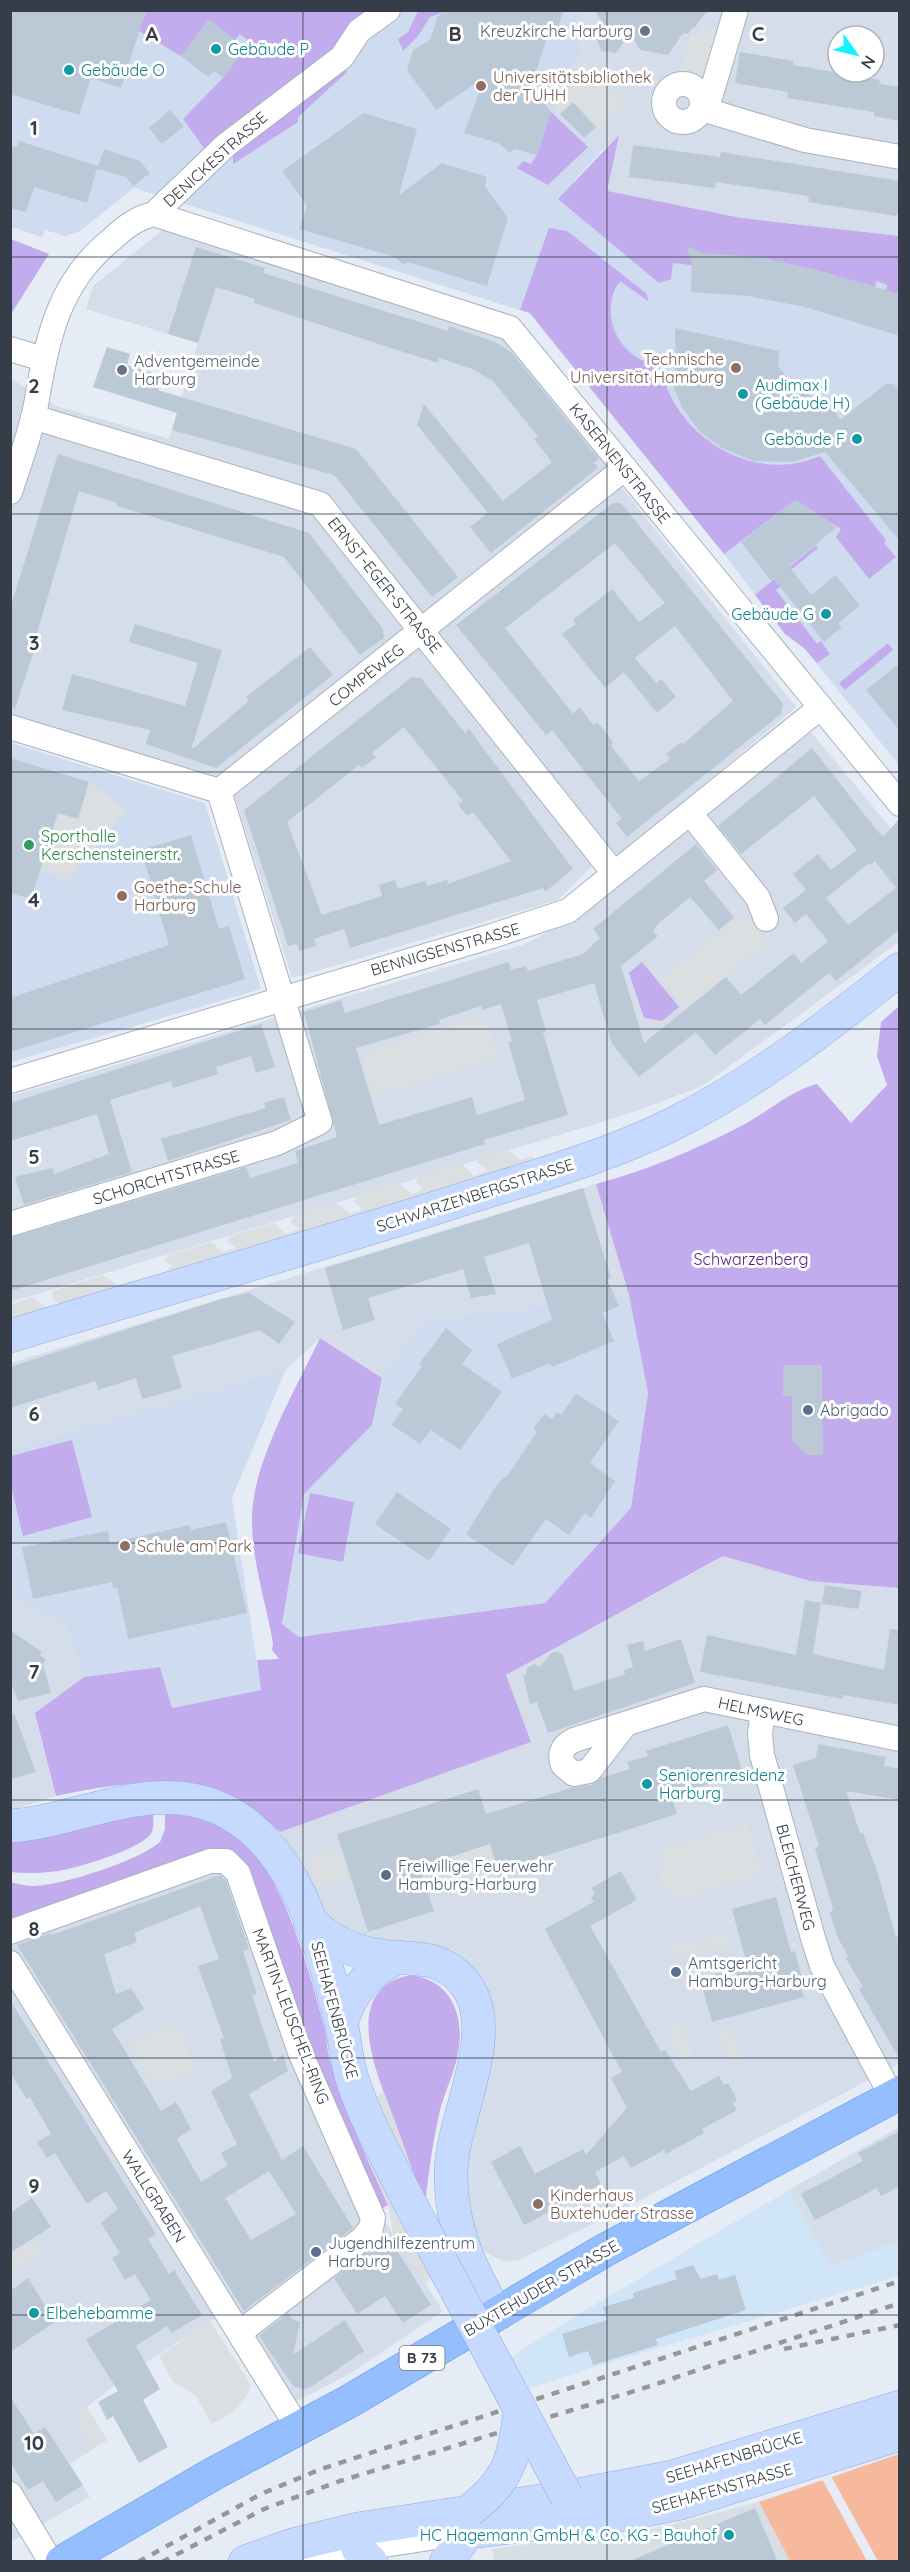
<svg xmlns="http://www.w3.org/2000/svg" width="910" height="2572" font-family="Quicksand,sans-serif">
  <rect width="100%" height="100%" fill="#e6ecf5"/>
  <path fill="#d4dde9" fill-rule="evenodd" d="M582 11H899V236L741 218 607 191 618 136 599 154 560 116 546 95 580 57ZM838 36H874V72H838Z
    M165 228 504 337 586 435 623 489 796 707 624 852 592 866 558 900 292 978 234 794 217 780 11 715V379L57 406 169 439 198 343 86 309 93 286Z
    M811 732 899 838V942L702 1086 631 1113 11 1302V1096L525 944 575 918Z
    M596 1184 629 1295 423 1321 382 1378 320 1338 286 1369 11 1449V1363Z
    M724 1556 810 1581 899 1588V2064L621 2210 519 2260 506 2262 492 2256 479 2246 463 2202 474 1970 458 1955 435 1945 418 1942 359 1943 328 1921 301 1863 280 1832 530 1742 505 1676Z
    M11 1594 25 1605 65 1625 84 1677 36 1713 56 1796 12 1810Z
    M217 1850 378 2211 443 2311 348 2375 277 2411 217 2317 131 2372 87 2407 107 2440 70 2464 90 2497 11 2542V1920Z
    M899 2127V2241L830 2267 789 2190Z"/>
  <path fill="#d0e5f8" d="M789 2190 830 2267 899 2241V2276L585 2370 499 2399 494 2368 569 2320Z"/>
  <path fill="#d8dfe4" d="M759 2502 790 2561 495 2562 492 2549 577 2537H623Z"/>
  <path fill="#cfdbef" d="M10 11H582L580 57 546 95 560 116 599 154 572 183 741 218 899 236V765L804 648 785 634 724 554 529 313 134 188 80 231 66 236 45 230 42 237 11 227Z
    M11 743 205 803 261 989 11 1062Z
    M629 1295 648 1393 631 1508 545 1603 299 1637 282 1624 304 1494 372 1425 382 1378 423 1321Z
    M286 1369 232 1498 261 1690 172 1708 160 1667 84 1677 65 1625 25 1605 11 1594V1449Z"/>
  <path fill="#c2aced" d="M146 11H381L204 148 183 119 223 78 250 42 240 34 235 40 209 20 181 56 139 31Z
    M418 11H446L430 17 418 36 403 51 398 39 408 32Z
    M341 68 347 72 298 117V122L233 164V154Z
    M551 112 588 147 548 185 517 168 523 161 531 164 537 155Z
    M619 135 607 191 741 218 899 236V294L886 291 887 285 876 281 875 287 816 270 758 257 698 266 673 263 671 279 659 283 558 199Z
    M549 228 567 231 647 294 648 301 620 281C597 313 619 358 655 364V371L647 370 654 387 665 383C687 444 758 483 820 456L886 540 884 543 896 557 869 579 836 537 841 529 795 500 724 554 530 313 520 310Z
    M11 239 49 254 11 314Z
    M816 545 818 548 787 573 791 578 776 590 817 644 821 641 830 654 817 663 804 648 785 634 755 595Z
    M888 643 893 650 845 690 839 683Z
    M642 962 679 1007 662 1021 644 1018 629 973Z
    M899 1006V1588L810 1581 723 1556 506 1675 531 1742 280 1832C209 1768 141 1779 56 1796L35 1713 84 1677 160 1667 172 1708 261 1690 257 1660 279 1659 272 1650 273 1643C266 1603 252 1562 252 1521 251 1464 296 1389 320 1338L382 1378 372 1425 304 1494 282 1624 299 1637 545 1603 631 1508 648 1393 629 1295 596 1184C648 1170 697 1149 745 1124 769 1111 790 1091 817 1084L851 1123 887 1085 877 1056 881 1022Z
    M72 1440 92 1517 23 1536 11 1486V1456Z
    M310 1493 354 1502 343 1562 298 1553Z
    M165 1811C191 1816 215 1821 237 1837 283 1869 311 1976 325 2030 327 2040 327 2051 330 2061 344 2111 367 2158 388 2205L378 2211 308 2052 235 1858 11 1920 10 1882C18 1884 26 1886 34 1886 63 1885 138 1861 160 1842L165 1829Z
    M153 1813C153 1820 155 1829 150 1835 137 1850 78 1868 58 1871 42 1873 26 1874 11 1872L10 1843 60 1835 110 1820Z
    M410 1975C454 1980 466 2020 457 2058 453 2075 445 2092 440 2110 433 2142 428 2173 425 2205 414 2176 404 2148 394 2119 378 2076 338 1990 410 1975Z"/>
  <path fill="#dcdfe2" d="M701 26 721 32 707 79 680 70 690 36 697 37Z
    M584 63 625 106 600 131 573 102 560 114 546 99Z
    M89 782 126 810 67 882 41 869 58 813 78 819Z
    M743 913 767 943 685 1010 661 980Z
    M485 1015 498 1058 374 1096 361 1053Z
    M507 1149 520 1160 532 1156 534 1161 170 1277 169 1268 172 1266 164 1261 167 1255 211 1242 223 1252 236 1248 227 1241 230 1236 274 1223 286 1234 299 1229 290 1222 293 1216 336 1203 351 1214 363 1209 354 1202 359 1194 398 1182 412 1194 424 1189 416 1182 419 1177 461 1162 474 1176 487 1170 477 1162 481 1157Z
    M103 1275 117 1285 133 1281 135 1289 11 1328V1304L33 1297 45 1307 59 1304 52 1297 53 1291Z
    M747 1824 762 1875 675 1900 671 1886 663 1888 658 1871 666 1868 661 1849Z
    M490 1844 504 1888 472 1900 467 1883 453 1888 445 1858Z
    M339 1848 348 1878 316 1887 307 1858Z
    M726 1933 729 1945 702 1952 699 1940Z
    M694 1941 697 1953 667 1960 665 1948Z
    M677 2023 694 2053 683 2060 664 2030Z
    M726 2024 744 2055 732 2062 714 2031Z
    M179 2025 196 2073 155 2087 128 2039Z
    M384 2092 449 2270 423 2283 393 2233 388 2205 348 2113Z
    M32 2239 41 2253 11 2274V2253Z
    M210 2321 251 2385 249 2392 233 2412 212 2424 195 2395 173 2382 159 2356Z
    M86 2407 107 2440 93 2448 73 2416Z"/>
  <path fill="#f7b99d" d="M899 2454V2561H790L759 2502Z"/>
  <path fill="#e6ecf5" d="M831 2476 878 2561H867L822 2479Z"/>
  <path fill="#bbc9d7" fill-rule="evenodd" d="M10 10H146L121 88 91 78 79 115 10 94Z
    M446 10H564L555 36 548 35 531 86 551 112 537 155 514 149 510 153 498 143 464 133 485 77 436 110 407 70 413 50 430 40 438 16Z
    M595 10H708L694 28H692L688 34 683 33 668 55 640 50 630 33 616 53 602 51 596 38 604 27Z
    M209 20 246 48 223 78 214 71 208 77 181 56Z
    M740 52 793 61V65L880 80 879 84 900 87V121L874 116V112L787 98 788 92 735 83Z
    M573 102 596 127 584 138 560 114Z
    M170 110 184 126 162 144 149 128Z
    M364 113 417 129 399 195 442 163 487 177 485 186 508 218 487 286 408 262 403 265 395 257 299 229 307 206 282 171Z
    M19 141 98 166 104 149 140 161 150 173 133 186 126 177 97 169 87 203 34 187 26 212 10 208V146L17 147Z
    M633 145 720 157 721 152 900 181V209L896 216 808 202 809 196 716 182 715 188 629 177Z
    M686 246 703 253 758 257 816 270 900 294V336L805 307 748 296 691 292 692 262Z
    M196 247 265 268 263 273 448 331 449 326 495 342 512 353 599 459 594 463 598 468 491 553 470 527 488 513 417 425 424 404 503 501 552 462 534 439 538 436 492 380 472 369 439 358 438 363 391 348 254 303 255 299 216 287 198 343 168 334Z
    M675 328 779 351 778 366 798 392 803 388 817 403 828 400 840 420 886 384H894L900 391V541L825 452 793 462 753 461 722 448 700 432 683 409 670 380 676 379Z
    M107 347 130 354 127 365 162 376 158 390 356 449 458 577 432 597 334 475 172 430 177 413 93 387Z
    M58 454 309 533 383 629 384 638 360 655 284 557 117 506V503L79 491 37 633 39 634 31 660 15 709 10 708V609Z
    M795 500 837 527 789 566 811 595 836 575 860 606 838 623 842 627 824 642 774 579 771 581 741 542Z
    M613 503H621L783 704 781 714 627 837 616 823 622 819 552 730 546 735 456 625ZM615 543 665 603 639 622 612 589 573 620 576 624 562 634 605 688 624 672 657 713 676 697 661 679 656 683 635 658 675 626 733 701 683 744 681 742 666 754 670 759 639 781 611 746 613 742 597 722 593 725 580 707 573 714 505 628Z
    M135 624 222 650 191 750 249 701 246 697 310 647 333 675 216 768 146 744 150 730 62 710 72 674 185 706 198 663 129 642Z
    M900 663V731L866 690Z
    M412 677 421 678 465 733 469 729 573 869 545 892 543 888 350 948 344 929 314 939 316 946 299 951 297 944 288 946 244 810ZM404 727 463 801 458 804 467 816 473 812 511 861 448 884 447 880 427 886 425 881 398 889 395 880 379 885 382 896 322 915 287 822 359 765 362 768 376 757 372 753Z
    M812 748 879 833 884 836 900 818V929L836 981 829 973 765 1025 760 1019 715 1055 696 1032 639 1077 612 1044 594 983 537 1000 546 1031 543 1033 568 1115 484 1140 485 1144 10 1291V1238L246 1167 250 1178 298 1163 295 1151 337 1137 304 1012 341 1000 345 1013 509 962 511 970 526 966 528 971 583 954 600 938 593 929 696 844 717 870 704 881 734 917 719 930 690 897 658 924 653 931 658 936 621 966 644 1043 726 977 741 995 794 953 801 963 828 941 806 914 795 923 783 908 806 890 793 874 818 854 831 870 857 850 814 796 741 854 718 826ZM875 861 896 888 848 925 826 898 869 863 871 865ZM501 1004 512 1041 508 1042 525 1100 477 1115 472 1097 379 1125 356 1048 440 1024 439 1020 481 1006 482 1010Z
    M10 758 89 782 78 819 58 813 31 899 10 893Z
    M191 835 219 929 229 926 245 979 10 1052V998L169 945 141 850Z
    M261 1024 275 1067 256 1073 251 1056 216 1067 218 1074 173 1088 171 1081 110 1100 132 1172 24 1205 15 1177 52 1168 54 1174 109 1154 97 1114 10 1141V1103Z
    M284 1097 291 1120 168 1161 161 1139 266 1108 264 1103Z
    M583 1188 611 1278 607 1279 619 1306 602 1313 614 1341 552 1367 550 1363 512 1379 497 1344 552 1320 529 1243 484 1257 496 1294 471 1298 463 1269 368 1298 375 1320 343 1330 325 1268Z
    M249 1293 295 1322 279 1344 260 1330 172 1356 182 1388 142 1399 136 1378 98 1390 95 1381 10 1408V1367L221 1299Z
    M446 1328 472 1350 462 1364 502 1392 460 1450 431 1430 420 1444 392 1425 403 1409 395 1404 422 1366 419 1364Z
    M783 1365H822L823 1455H806L792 1440V1396H783Z
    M576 1394 619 1421 590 1463 615 1481 591 1518 585 1513 569 1535 546 1519 513 1566 466 1534 493 1491 504 1476 506 1478 537 1432 533 1429 544 1414 552 1419 557 1412 561 1415Z
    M397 1492 451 1529 429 1561 375 1524Z
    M226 1522 247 1613 128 1639 117 1587 113 1588 112 1582 33 1599 22 1547 108 1531 110 1543 190 1525 191 1530Z
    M825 1585 862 1591 858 1609 822 1604Z
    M805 1600 821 1603 813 1654 884 1670 890 1629 900 1630V1705L843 1695V1699L700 1672 707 1635 796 1655Z
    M10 1630 42 1652 40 1655 46 1660 43 1664 51 1693 18 1701 10 1680Z
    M681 1639 695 1683 548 1733 537 1702 530 1704 523 1675H526L527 1668 534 1664 540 1667 551 1653 556 1651 563 1655 574 1691 625 1674 624 1670 633 1667 627 1645 643 1641 645 1651Z
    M14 1713 36 1772 10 1779V1714Z
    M728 1725 743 1773 671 1796 677 1814 529 1861 531 1868 500 1877 490 1844 419 1867 434 1911 368 1932 337 1834 478 1789 486 1814 571 1788 592 1785 601 1778 630 1769 627 1762 648 1756 646 1751Z
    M818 1744 886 1757 884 1766 900 1769V1800L846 1791 860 1833H863L877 1871 896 1937 900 1936V2060L859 1989 863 1987 846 1959 848 1956 838 1938 830 1914 833 1908 815 1849 819 1846 793 1765 816 1758Z
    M621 1871 637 1900 590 1926 661 2052 665 2050 691 2091 719 2076 724 2085 728 2083 737 2100 733 2103 737 2110 702 2129 704 2133 666 2154 664 2150 631 2168 624 2156 595 2172 601 2184 524 2225 491 2162 520 2146 535 2174 583 2149 586 2155 627 2108 611 2078 622 2072 545 1929 594 1902 591 1897 595 1894 591 1888Z
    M220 1875 226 1881 249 1949 243 1951 257 1994 252 1995 274 2062 283 2054 288 2071 249 2094 282 2160 303 2146 353 2228 244 2311 17 1945 50 1933 52 1935ZM200 1906 219 1959 198 1966 224 2038 220 2039 232 2078 211 2091 237 2144 221 2153 228 2165 201 2182 177 2139 191 2129 182 2112 176 2102 161 2111 112 2029 144 2009 131 1988 116 1994 104 1954 137 1942 134 1933ZM269 2171 296 2214 251 2240 225 2198Z
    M776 1897 791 1952 795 1951 803 1982 800 1983 804 1997 712 2022 700 1979 747 1965 732 1909Z
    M10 2000 156 2234 148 2239 169 2274 174 2270 202 2315 172 2333 167 2326 136 2346 160 2389 143 2400 168 2447 139 2463 113 2416 107 2420 98 2402 118 2391 86 2340 151 2300 135 2274 125 2280 112 2258 120 2253 101 2223 118 2209 106 2191 87 2204 55 2153 47 2158 37 2142 51 2134 30 2097 27 2099 10 2073Z
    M900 2131V2186L881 2196 877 2188 815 2220 801 2194 863 2161 858 2153Z
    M32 2198 51 2227 10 2253V2213Z
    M387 2234 431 2305 403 2323 385 2296 357 2314 334 2278Z
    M693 2265 701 2279 717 2274 719 2280 735 2275 746 2310 656 2339 658 2345 593 2365 588 2351 569 2357 562 2334 607 2320 603 2307 634 2298 633 2293 677 2279 674 2271Z
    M28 2278 55 2322 10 2352V2291Z
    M288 2313 292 2319 300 2322 293 2355 345 2320 364 2351 314 2385 305 2389 294 2387 259 2336Z
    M10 2396 34 2434 45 2427 83 2485 56 2502 43 2481 28 2490 10 2462Z
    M755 2508 778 2562H630V2561Z"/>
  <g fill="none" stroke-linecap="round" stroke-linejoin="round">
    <g stroke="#a8b3c1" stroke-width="26">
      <path id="street" d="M664 103a19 19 0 1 1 38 0a19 19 0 1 1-38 0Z
        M702 109 805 140 900 157
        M706 111 736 10
        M154 214 510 328 900 804
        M10 349 43 359
        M33 417 320 504 614 873
        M10 492C20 461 32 430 37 399 48 336 59 282 111 240 124 228 136 218 154 214L226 145 342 57 359 31 388 10
        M10 727 219 791 320 1122 277 1143 10 1224
        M219 791 625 468
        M690 813 758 898 766 919
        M10 1081 492 936 568 911 821 707
        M763 1712 760 1733 762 1755 813 1938 822 1966 892 2097
        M625 1725 589 1771 574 1774 563 1765C558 1752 564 1745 574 1740L704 1699 900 1739
        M10 1932 210 1861H226L238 1873 300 2052 373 2218 371 2228 362 2239 239 2333
        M10 1963 298 2428
        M10 2494 51 2562
        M315 2562 358 2549 469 2532"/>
    </g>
    <g stroke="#92abd8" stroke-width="34">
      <path id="secondary" d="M10 1336C158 1291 307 1249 454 1202 528 1178 605 1158 675 1123 757 1082 828 1026 900 969
        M10 1826C68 1822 122 1793 180 1798 288 1809 319 1935 341 2022 345 2040 346 2058 351 2075 365 2121 391 2165 412 2207
        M310 1921C330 1941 353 1953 382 1956 413 1960 438 1954 462 1980 505 2027 451 2117 451 2173 450 2225 470 2270 497 2314
        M341 2024C351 1991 368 1972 398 1957
        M358 2549 371 2562
        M245 2562 292 2545 358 2529 567 2497 672 2477 900 2407
        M446 2562 469 2532 624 2514 681 2503 900 2434"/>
    </g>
    <g stroke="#5b97ee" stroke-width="34">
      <path id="primary" d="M62 2562 213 2474 348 2402 605 2250 900 2093"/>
    </g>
    <use href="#street" stroke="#fff" stroke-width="24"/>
    <use href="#secondary" stroke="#c6daff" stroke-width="33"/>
    <use href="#primary" stroke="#95beff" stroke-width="33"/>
    <path stroke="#979797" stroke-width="4.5" stroke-dasharray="8 8" stroke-linecap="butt" d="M784 2349 900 2325
      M138 2562 261 2494 321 2469 900 2281
      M162 2562 264 2509 340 2481 641 2389 900 2303"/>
    <g stroke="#92abd8" stroke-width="34" stroke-linecap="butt">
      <path id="secondary-bridge" d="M412 2207 567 2497
        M470 2510C509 2481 515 2456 520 2410"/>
    </g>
    <use href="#secondary-bridge" stroke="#c6daff" stroke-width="33"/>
  </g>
  <path fill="none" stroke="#353e48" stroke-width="1.5" stroke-opacity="0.55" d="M303 10V2562M607 10V2562M10 257H900M10 514H900M10 772H900M10 1029H900M10 1286H900M10 1543H900M10 1800H900M10 2058H900M10 2315H900"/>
  <g fill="#6b7280" stroke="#fff" stroke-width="2">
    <circle cx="645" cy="31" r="6"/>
    <circle cx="122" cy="370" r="6"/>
  </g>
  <g fill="#0f9aa8" stroke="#fff" stroke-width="2">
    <circle cx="216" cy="49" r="6"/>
    <circle cx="69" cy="70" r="6"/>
    <circle cx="743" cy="394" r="6"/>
    <circle cx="857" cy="439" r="6"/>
    <circle cx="826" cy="614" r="6"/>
    <circle cx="647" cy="1784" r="6"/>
    <circle cx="34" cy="2313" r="6"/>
    <circle cx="729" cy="2535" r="6"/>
  </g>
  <g fill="#8d6e63" stroke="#fff" stroke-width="2">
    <circle cx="481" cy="86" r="6"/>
    <circle cx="736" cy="368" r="6"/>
    <circle cx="122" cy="896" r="6"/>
    <circle cx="125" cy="1546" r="6"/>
    <circle cx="538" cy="2204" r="6"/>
  </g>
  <circle fill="#2e9e5b" stroke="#fff" stroke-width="2" cx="29" cy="845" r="6"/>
  <g fill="#5c6f8a" stroke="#fff" stroke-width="2">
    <circle cx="808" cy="1410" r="6"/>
    <circle cx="386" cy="1875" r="6"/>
    <circle cx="676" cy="1972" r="6"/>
    <circle cx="316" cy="2252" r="6"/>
  </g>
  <g text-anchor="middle" stroke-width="6" stroke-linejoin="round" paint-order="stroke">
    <rect fill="#fff" stroke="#72787f" stroke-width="1.5" x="399.5" y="2346" width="45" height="24" rx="4.5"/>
    <g font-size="15" font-weight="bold" fill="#353e48">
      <text x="422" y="2363">B 73</text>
    </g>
    <g font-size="16" fill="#5b616d" stroke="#fff" text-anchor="end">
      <text x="633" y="37">Kreuzkirche Harburg</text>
      <text x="134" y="367" text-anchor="start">Adventgemeinde<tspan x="134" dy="18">Harburg</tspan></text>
    </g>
    <g font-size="16" fill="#0d838f" stroke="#fff" text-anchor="start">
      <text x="228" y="55">Gebäude P</text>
      <text x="81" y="76">Gebäude O</text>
      <text x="755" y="391">Audimax I<tspan x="755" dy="18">(Gebäude H)</tspan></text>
      <text x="845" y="445" text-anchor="end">Gebäude F</text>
      <text x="814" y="620" text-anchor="end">Gebäude G</text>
      <text x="659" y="1781">Seniorenresidenz<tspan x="659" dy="18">Harburg</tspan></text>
      <text x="46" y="2319">Elbehebamme</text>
      <text x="717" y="2541" text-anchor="end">HC Hagemann GmbH &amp; Co. KG - Bauhof</text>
    </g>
    <g font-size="16" fill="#785e54" stroke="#fff" text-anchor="start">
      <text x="493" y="83">Universitätsbibliothek<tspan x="493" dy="18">der TUHH</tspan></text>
      <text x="724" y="365" text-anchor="end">Technische<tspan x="724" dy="18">Universität Hamburg</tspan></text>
      <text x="134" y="893">Goethe-Schule<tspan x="134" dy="18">Harburg</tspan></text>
      <text x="137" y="1552">Schule am Park</text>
      <text x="550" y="2201">Kinderhaus<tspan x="550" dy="18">Buxtehuder Strasse</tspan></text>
    </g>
    <g font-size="16" fill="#353e48" stroke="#fff">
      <text transform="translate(215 159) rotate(-42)" y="6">DENICKESTRASSE</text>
      <text transform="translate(620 463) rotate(51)" y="6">KASERNENSTRASSE</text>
      <text transform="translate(385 585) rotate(51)" y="6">ERNST-EGER-STRASSE</text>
      <text transform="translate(366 675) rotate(-38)" y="6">COMPEWEG</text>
      <text transform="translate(445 949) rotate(-16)" y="6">BENNIGSENSTRASSE</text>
      <text transform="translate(166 1177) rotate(-17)" y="6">SCHORCHTSTRASSE</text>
      <text transform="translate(475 1195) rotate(-18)" y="6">SCHWARZENBERGSTRASSE</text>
      <text transform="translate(761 1711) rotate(12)" y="6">HELMSWEG</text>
      <text transform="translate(796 1877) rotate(75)" y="6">BLEICHERWEG</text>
      <text transform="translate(335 2010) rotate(75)" y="6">SEEHAFENBRÜCKE</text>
      <text transform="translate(291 2016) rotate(69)" y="6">MARTIN-LEUSCHEL-RING</text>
      <text transform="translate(154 2196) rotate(58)" y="6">WALLGRABEN</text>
      <text transform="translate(541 2288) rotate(-30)" y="6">BUXTEHUDER STRASSE</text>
      <text transform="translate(734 2457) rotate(-17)" y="6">SEEHAFENBRÜCKE</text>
      <text transform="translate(722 2488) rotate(-16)" y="6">SEEHAFENSTRASSE</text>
    </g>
    <g font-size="16" fill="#27864d" stroke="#fff" text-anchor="start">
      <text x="41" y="842">Sporthalle<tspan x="41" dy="18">Kerschensteinerstr.</tspan></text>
    </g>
    <g font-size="16" fill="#532280" stroke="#fff">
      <text x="751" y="1265">Schwarzenberg</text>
    </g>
    <g font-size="16" fill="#4e5e75" stroke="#fff" text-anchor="start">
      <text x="820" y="1416">Abrigado</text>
      <text x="398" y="1872">Freiwillige Feuerwehr<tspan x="398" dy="18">Hamburg-Harburg</tspan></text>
      <text x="688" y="1969">Amtsgericht<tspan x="688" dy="18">Hamburg-Harburg</tspan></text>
      <text x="328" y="2249">Jugendhilfezentrum<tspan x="328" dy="18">Harburg</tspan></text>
    </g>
  </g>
  <g font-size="20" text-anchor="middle" font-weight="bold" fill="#353e48" stroke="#fff" stroke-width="6" stroke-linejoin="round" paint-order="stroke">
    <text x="152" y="41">A</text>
    <text x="455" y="41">B</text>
    <text x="758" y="41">C</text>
    <text x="34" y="135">1</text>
    <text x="34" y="393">2</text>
    <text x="34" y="650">3</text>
    <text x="34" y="907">4</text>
    <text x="34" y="1164">5</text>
    <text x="34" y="1421">6</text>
    <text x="34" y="1679">7</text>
    <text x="34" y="1936">8</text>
    <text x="34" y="2193">9</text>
    <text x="34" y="2450">10</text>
  </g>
  <rect width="910" height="2572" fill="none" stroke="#353e48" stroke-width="24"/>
  <g transform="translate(856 54) rotate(124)"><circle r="28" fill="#ffffff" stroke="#aeb2b6" stroke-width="1.5"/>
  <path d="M0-4.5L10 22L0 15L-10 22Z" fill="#13f4ff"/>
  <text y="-9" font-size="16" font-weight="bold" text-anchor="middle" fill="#353e48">N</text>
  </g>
</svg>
